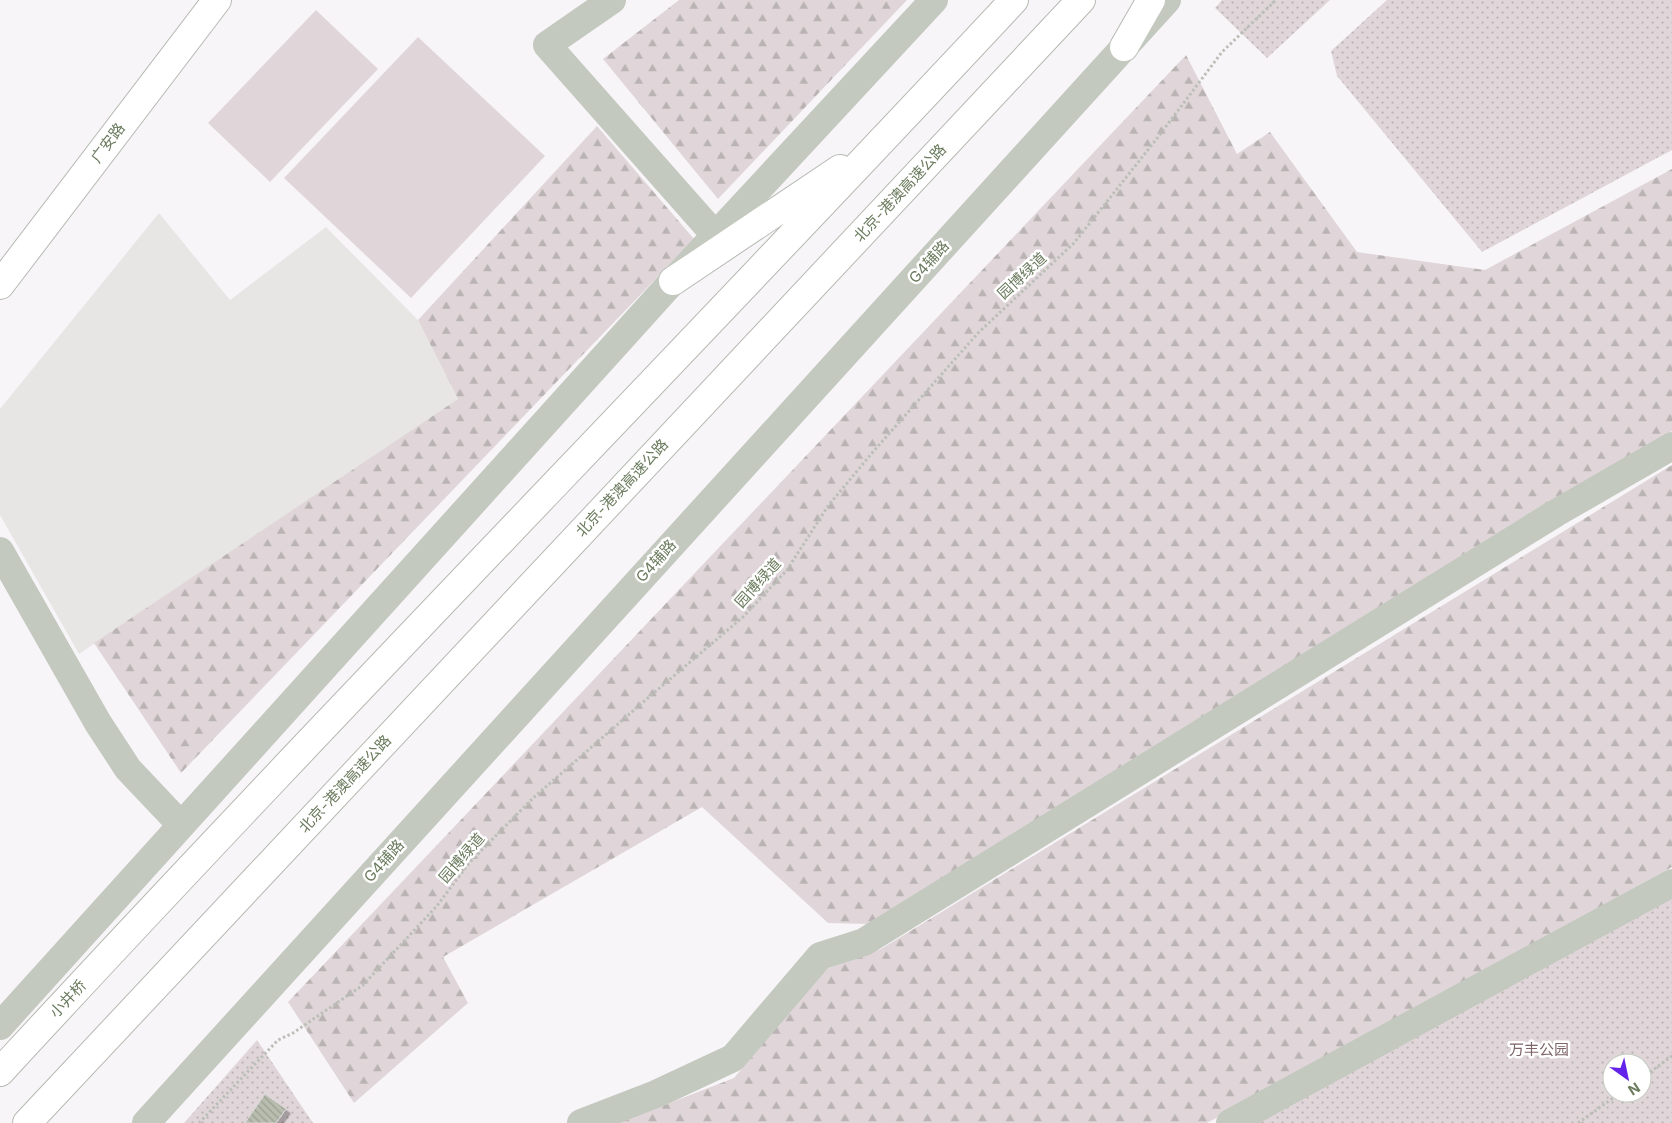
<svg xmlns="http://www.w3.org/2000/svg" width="1672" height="1123" font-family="Inter,'Noto Sans SC',sans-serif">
  <defs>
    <pattern id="forest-firs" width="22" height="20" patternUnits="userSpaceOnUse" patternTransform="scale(1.25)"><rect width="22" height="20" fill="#e0d6d9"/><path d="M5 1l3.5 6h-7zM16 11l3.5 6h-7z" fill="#bab3b3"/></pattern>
    <pattern id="park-dots" width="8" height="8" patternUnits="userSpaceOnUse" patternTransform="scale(1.25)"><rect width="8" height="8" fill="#e0d6d9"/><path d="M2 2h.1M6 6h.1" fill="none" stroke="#bab3b3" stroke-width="1.8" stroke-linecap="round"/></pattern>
    <pattern id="building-back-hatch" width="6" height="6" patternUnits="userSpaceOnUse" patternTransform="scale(1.25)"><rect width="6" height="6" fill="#b8bdb0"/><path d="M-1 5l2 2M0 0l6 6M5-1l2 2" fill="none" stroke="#9a9f92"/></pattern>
    <filter id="shadow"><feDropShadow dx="4.5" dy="4.5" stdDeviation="0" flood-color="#0004"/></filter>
  </defs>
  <rect width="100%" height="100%" fill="#f8f5f8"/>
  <path fill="#e7e6e5" d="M159 213 230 300 326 227 418 320 458 399 79 654 0 515V409Z"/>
  <path fill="#e0d6d9" d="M316 10 378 69 270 182 208 123Z
    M418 37 545 156 411 298 284 178Z"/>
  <path fill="url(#forest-firs)" d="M679 0H907L718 199 603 59Z
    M1186 55 1237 154 1270 132 1357 252 1485 270 1672 169V431L868 924 828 923 702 807 443 957 468 1003 354 1103 288 1002Z
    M597 126 694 239 181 773 94 643 458 399 418 320Z
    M1672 465V867L1207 1123H618L734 1078 826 969 881 949Z"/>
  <path fill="url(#park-dots)" fill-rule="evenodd" d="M1222 0H1330L1267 58 1215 8Z
    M1387 0H1672V150L1482 252 1337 76 1331 51Z
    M1672 894V1123H1256ZM1612 1063H1642V1093H1612Z
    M257 1040 313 1123H184Z"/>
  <path fill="url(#building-back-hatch)" stroke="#dad7d9" filter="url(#shadow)" d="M265 1094 286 1109 276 1123H245Z"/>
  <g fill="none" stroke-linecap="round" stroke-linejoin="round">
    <g stroke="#b5bab1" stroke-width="30">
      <path id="highway" d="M1124 47 1151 0
        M673 281 840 169
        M0 285 217 0
        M0 1072C333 711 678 360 1014 0
        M27 1123 1081 0"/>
    </g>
    <path stroke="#bbbfb8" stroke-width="3" stroke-dasharray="2.5 2.5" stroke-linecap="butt" d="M1642 1078 1672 1056
      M199 1123 278 1040 293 1033 363 985 436 907 469 863 533 798 649 697 743 617 787 570 828 506 872 453 978 333 1074 243 1155 141 1222 52 1276 0
      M1578 1123 1620 1093"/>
    <path stroke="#c4c9c0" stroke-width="28" d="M612 0 547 45 715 235
      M0 551 98 723 128 769 181 825
      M0 1026 673 281 934 0
      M146 1123 1167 0
      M581 1123 656 1094 733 1058 820 956 864 942 1556 513 1672 446
      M1230 1123 1672 883"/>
    <use href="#highway" stroke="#fff" stroke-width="28"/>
  </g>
  <g text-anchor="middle" stroke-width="5" stroke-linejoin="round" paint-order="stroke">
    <g font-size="15" fill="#6b7b5e" stroke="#fff">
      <text transform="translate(108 143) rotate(-53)" y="5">广安路</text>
      <text transform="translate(900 193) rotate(-47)" y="5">北京-港澳高速公路</text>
      <text transform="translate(929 262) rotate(-48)" y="5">G4辅路</text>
      <text transform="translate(1022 276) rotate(-43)" y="5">园博绿道</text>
      <text transform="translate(622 488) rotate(-47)" y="5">北京-港澳高速公路</text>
      <text transform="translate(656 561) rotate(-48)" y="5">G4辅路</text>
      <text transform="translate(758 583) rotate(-48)" y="5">园博绿道</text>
      <text transform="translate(345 784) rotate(-47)" y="5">北京-港澳高速公路</text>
      <text transform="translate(462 858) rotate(-49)" y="5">园博绿道</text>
      <text transform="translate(384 861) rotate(-48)" y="5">G4辅路</text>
      <text transform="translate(68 999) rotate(-47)" y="5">小井桥</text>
    </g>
    <g font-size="15" fill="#7e6568" stroke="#fff">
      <text x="1539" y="1055">万丰公园</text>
    </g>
  </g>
  <g transform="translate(1627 1078) rotate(147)"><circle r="24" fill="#ffffff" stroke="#c4cabf"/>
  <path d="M0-4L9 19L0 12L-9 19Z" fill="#6323ea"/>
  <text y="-8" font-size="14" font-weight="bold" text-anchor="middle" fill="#6b7b5e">N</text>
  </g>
</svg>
